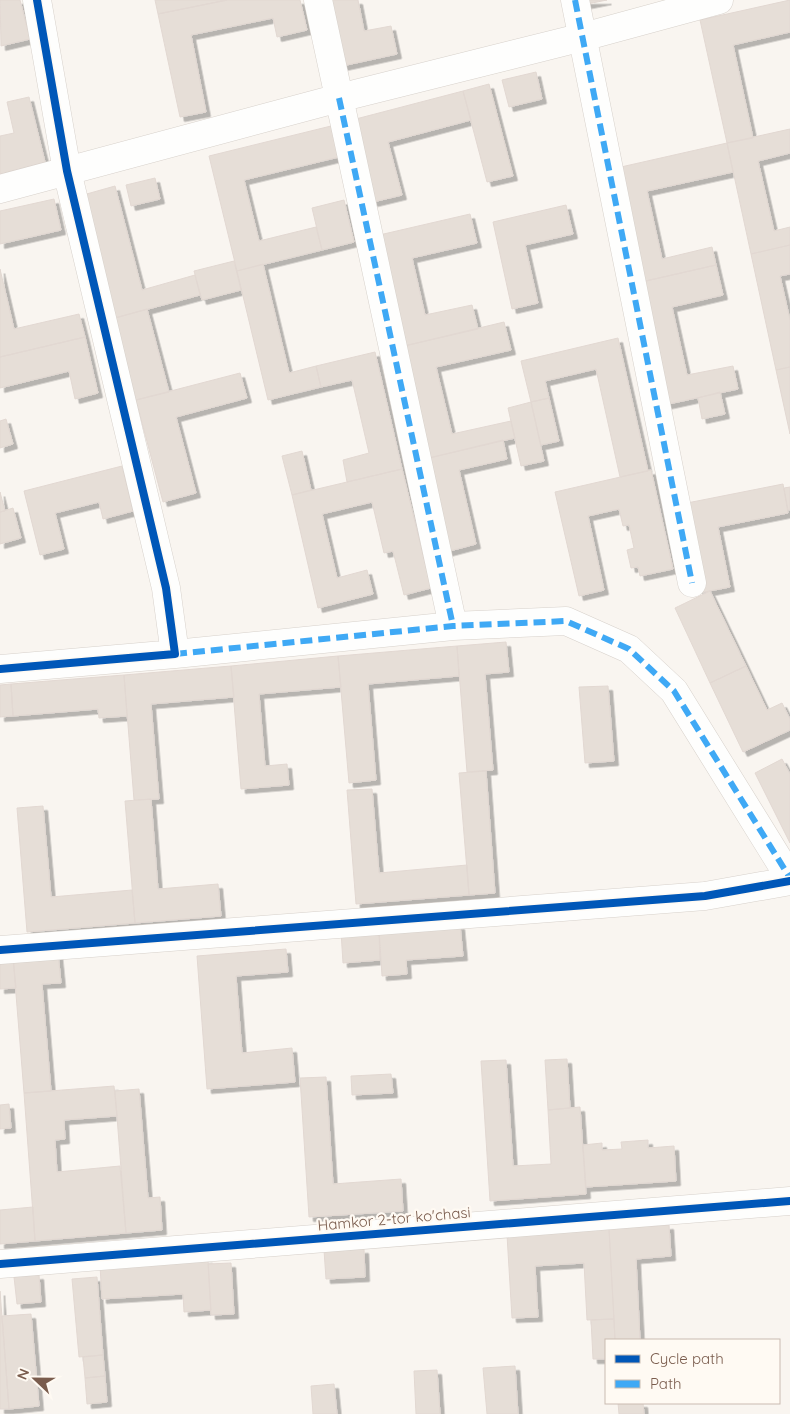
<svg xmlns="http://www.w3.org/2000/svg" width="790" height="1414" font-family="Quicksand,sans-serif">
  <defs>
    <filter id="shadow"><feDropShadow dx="4.5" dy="4.5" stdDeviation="0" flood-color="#0004"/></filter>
  </defs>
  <rect width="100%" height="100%" fill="#f9f5f0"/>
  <path fill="#e6ded7" stroke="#e2d8d2" filter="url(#shadow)" d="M0 0H20L30 39 1 46Z
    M155 0H227L158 14Z
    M227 0H300L307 30 277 37 273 18 191 35 206 112 180 117 158 14Z
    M328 0H358L364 31 391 26 397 54 342 66Z
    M581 0H607L582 5Z
    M790 0V32L733 45 753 138 727 143 700 20Z
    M536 72 542 99 509 107 502 80Z
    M489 84 513 176 487 182 463 91Z
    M463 91 471 120 388 142 402 195 373 202 352 120Z
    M29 97 45 162 0 174V136L14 133 7 102Z
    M331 126 339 157 244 180 259 241 316 227 322 250 237 271 209 156Z
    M790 129V153L758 161 774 231 790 227V245L751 254 727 143Z
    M727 143 733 172 647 191 662 259 712 247 716 265 637 283 612 169Z
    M155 178 160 199 131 206 126 185Z
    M115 186 142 290 195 275 200 295 115 318 83 195Z
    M54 199 61 230 0 244V211Z
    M344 200 354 242 322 250 312 208Z
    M566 205 573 234 525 245 538 303 512 309 493 222Z
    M470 214 477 243 412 258 425 315 472 305 478 329 400 347 375 236Z
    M790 245V274L780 276 790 320V367L776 370 751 254Z
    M234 261 241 290 202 300 194 271Z
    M263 264 289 373 316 366 321 387 268 400 237 271Z
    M716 265 723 295 672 307 687 375 733 366 738 389 664 405 637 283Z
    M0 269 14 329 79 314 85 337 0 357Z
    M147 309 169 392 136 400 115 318Z
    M504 322 511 350 436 367 452 434 511 421 515 438 425 459 400 347Z
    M85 337 98 393 75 399 69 371 0 388V357Z
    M618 338 648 471 620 477 596 369 545 381 549 398 531 402 521 361Z
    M375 352 402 469 347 482 343 460 369 453 352 380 321 387 316 366Z
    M790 367V434L776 370Z
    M240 373 247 398 176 417 196 493 163 502 136 400Z
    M720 392 725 414 702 419 698 398Z
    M549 398 559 441 541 445 531 402Z
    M531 402 544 461 521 466 508 408Z
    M6 419 13 444 0 448V421Z
    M503 440 507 459 459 470 476 544 446 552 425 459Z
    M302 451 311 490 292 495 282 456Z
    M122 466 133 511 103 519 99 502 55 513 64 549 40 555 24 491Z
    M402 469 431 588 404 595 393 551 384 553 372 502 322 514 337 578 367 570 373 594 318 608 292 495Z
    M651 470 673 569 640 576 638 567 631 568 627 550 634 548 629 525 623 526 619 509 588 516 604 590 579 596 555 492Z
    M783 484 788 513 718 527 730 587 699 593 682 504Z
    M790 487V510H788L784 488Z
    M0 492 5 511 0 512Z
    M13 508 21 538 0 544V512Z
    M710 591 746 666 710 683 675 608Z
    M506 642 509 672 485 674 493 770 467 772 457 646Z
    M457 646 459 676 368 684 376 780 349 783 338 656Z
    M338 656 341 687 259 694 265 766 287 764 289 785 241 789 231 666Z
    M231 666 234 697 151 704 159 799 134 800 124 675Z
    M746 666 767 710 782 703 790 719V730L743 752 710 683Z
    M124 675 127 716 99 718 98 709 13 716 11 684Z
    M11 684 13 716 0 717V685Z
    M608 686 614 761 585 763 579 687Z
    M782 759 790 774V843L755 773Z
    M486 771 495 893 469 895 459 773Z
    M372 789 379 873 467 865 469 895 356 904 347 790Z
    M151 799 158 889 218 884 221 916 135 923 125 801Z
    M43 806 51 897 132 890 135 923 27 932 17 808Z
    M460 925 463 956 406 960 407 974 382 976 379 930Z
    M379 930 380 960 343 963 341 932Z
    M286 949 288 972 236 976 242 1053 292 1048 295 1082 207 1089 197 956Z
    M58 953 61 983 42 984 51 1091 24 1093 13 957Z
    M13 957 16 988 0 989V958Z
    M567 1059 570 1108 548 1110 545 1060Z
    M506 1060 513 1166 551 1164 548 1110 580 1107 586 1194 490 1201 481 1061Z
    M391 1074 393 1093 352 1095 351 1076Z
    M326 1077 333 1184 401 1179 403 1211 309 1217 300 1078Z
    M114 1086 117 1116 64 1120 65 1139 55 1140 57 1172 120 1166 126 1233 35 1241 24 1093Z
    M139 1089 148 1198 160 1197 162 1230 126 1233 115 1091Z
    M9 1104 11 1128 0 1129V1105Z
    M648 1140V1148L674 1146 676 1181 586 1187 583 1145 602 1143V1150L622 1149 621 1142Z
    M33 1207 35 1241 0 1244V1210Z
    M669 1225 671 1256 636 1259 640 1340H615L609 1229Z
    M609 1229 614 1319 587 1320 584 1263 535 1266 538 1317 512 1318 507 1235Z
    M364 1249 365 1277 326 1279 324 1250Z
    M208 1259 211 1310 184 1312 183 1294 102 1299 100 1266Z
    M231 1263 234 1314 211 1315 208 1264Z
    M39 1275 41 1302 17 1304 14 1277Z
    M97 1277 103 1355 79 1357 72 1279Z
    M0 1291 9 1409H0Z
    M31 1314 39 1406 9 1409 2 1316Z
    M614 1319 615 1340H606V1359H593L591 1320Z
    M103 1355 105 1376 85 1378 83 1357Z
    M515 1366 518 1414H487L483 1368Z
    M437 1370 440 1414H416L414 1371Z
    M105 1376 107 1402 87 1404 85 1378Z
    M334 1384 337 1414H313L311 1386Z
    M618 1403H643L644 1414H619Z"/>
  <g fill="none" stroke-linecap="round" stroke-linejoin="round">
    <g stroke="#d7d1cb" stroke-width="29">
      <path id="minor" d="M318 0 453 626
        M575 0 692 583
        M0 189 339 98 583 37 719 0
        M175 654 453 626 566 621 629 649 674 691 790 878
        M0 669 175 654 166 588 67 171 37 0
        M0 950 705 896 790 881
        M0 1264 790 1201"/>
    </g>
    <use href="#minor" stroke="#fefefd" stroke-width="28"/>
    <path stroke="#3fa9f5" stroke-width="6" stroke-dasharray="12 6" stroke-linecap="butt" d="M575 0 692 583
      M339 98 453 626
      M175 654 453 626 566 621 629 649 674 691 790 878"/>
    <g stroke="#fffaf3" stroke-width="11">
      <path id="cycleway" d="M0 669 175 654 166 588 67 171 37 0
        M0 950 705 896 790 881
        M0 1264 790 1201"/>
    </g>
    <use href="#cycleway" stroke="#0057b8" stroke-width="8"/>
  </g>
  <g text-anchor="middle" stroke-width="4.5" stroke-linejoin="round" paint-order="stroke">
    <g font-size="15" fill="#7a5c4d" stroke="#fffaf3">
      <text transform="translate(394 1219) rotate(-5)" y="5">Hamkor 2-tor koʼchasi</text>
    </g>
  </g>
  <rect x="605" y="1339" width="175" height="65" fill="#fffaf3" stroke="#cabbb1"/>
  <rect x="615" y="1355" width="25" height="8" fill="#0057b8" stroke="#cabbb1"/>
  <text x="650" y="1364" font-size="15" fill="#7a5c4d">Cycle path</text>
  <rect x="615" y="1380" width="25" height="8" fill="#3fa9f5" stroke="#cabbb1"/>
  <text x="650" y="1389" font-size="15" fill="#7a5c4d">Path</text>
  <g transform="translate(35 1379) rotate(292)" stroke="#fffaf3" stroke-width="4" paint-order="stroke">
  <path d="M0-4L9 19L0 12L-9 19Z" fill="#7a5c4d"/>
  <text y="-8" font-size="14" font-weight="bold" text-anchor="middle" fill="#7a5c4d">N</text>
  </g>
</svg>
